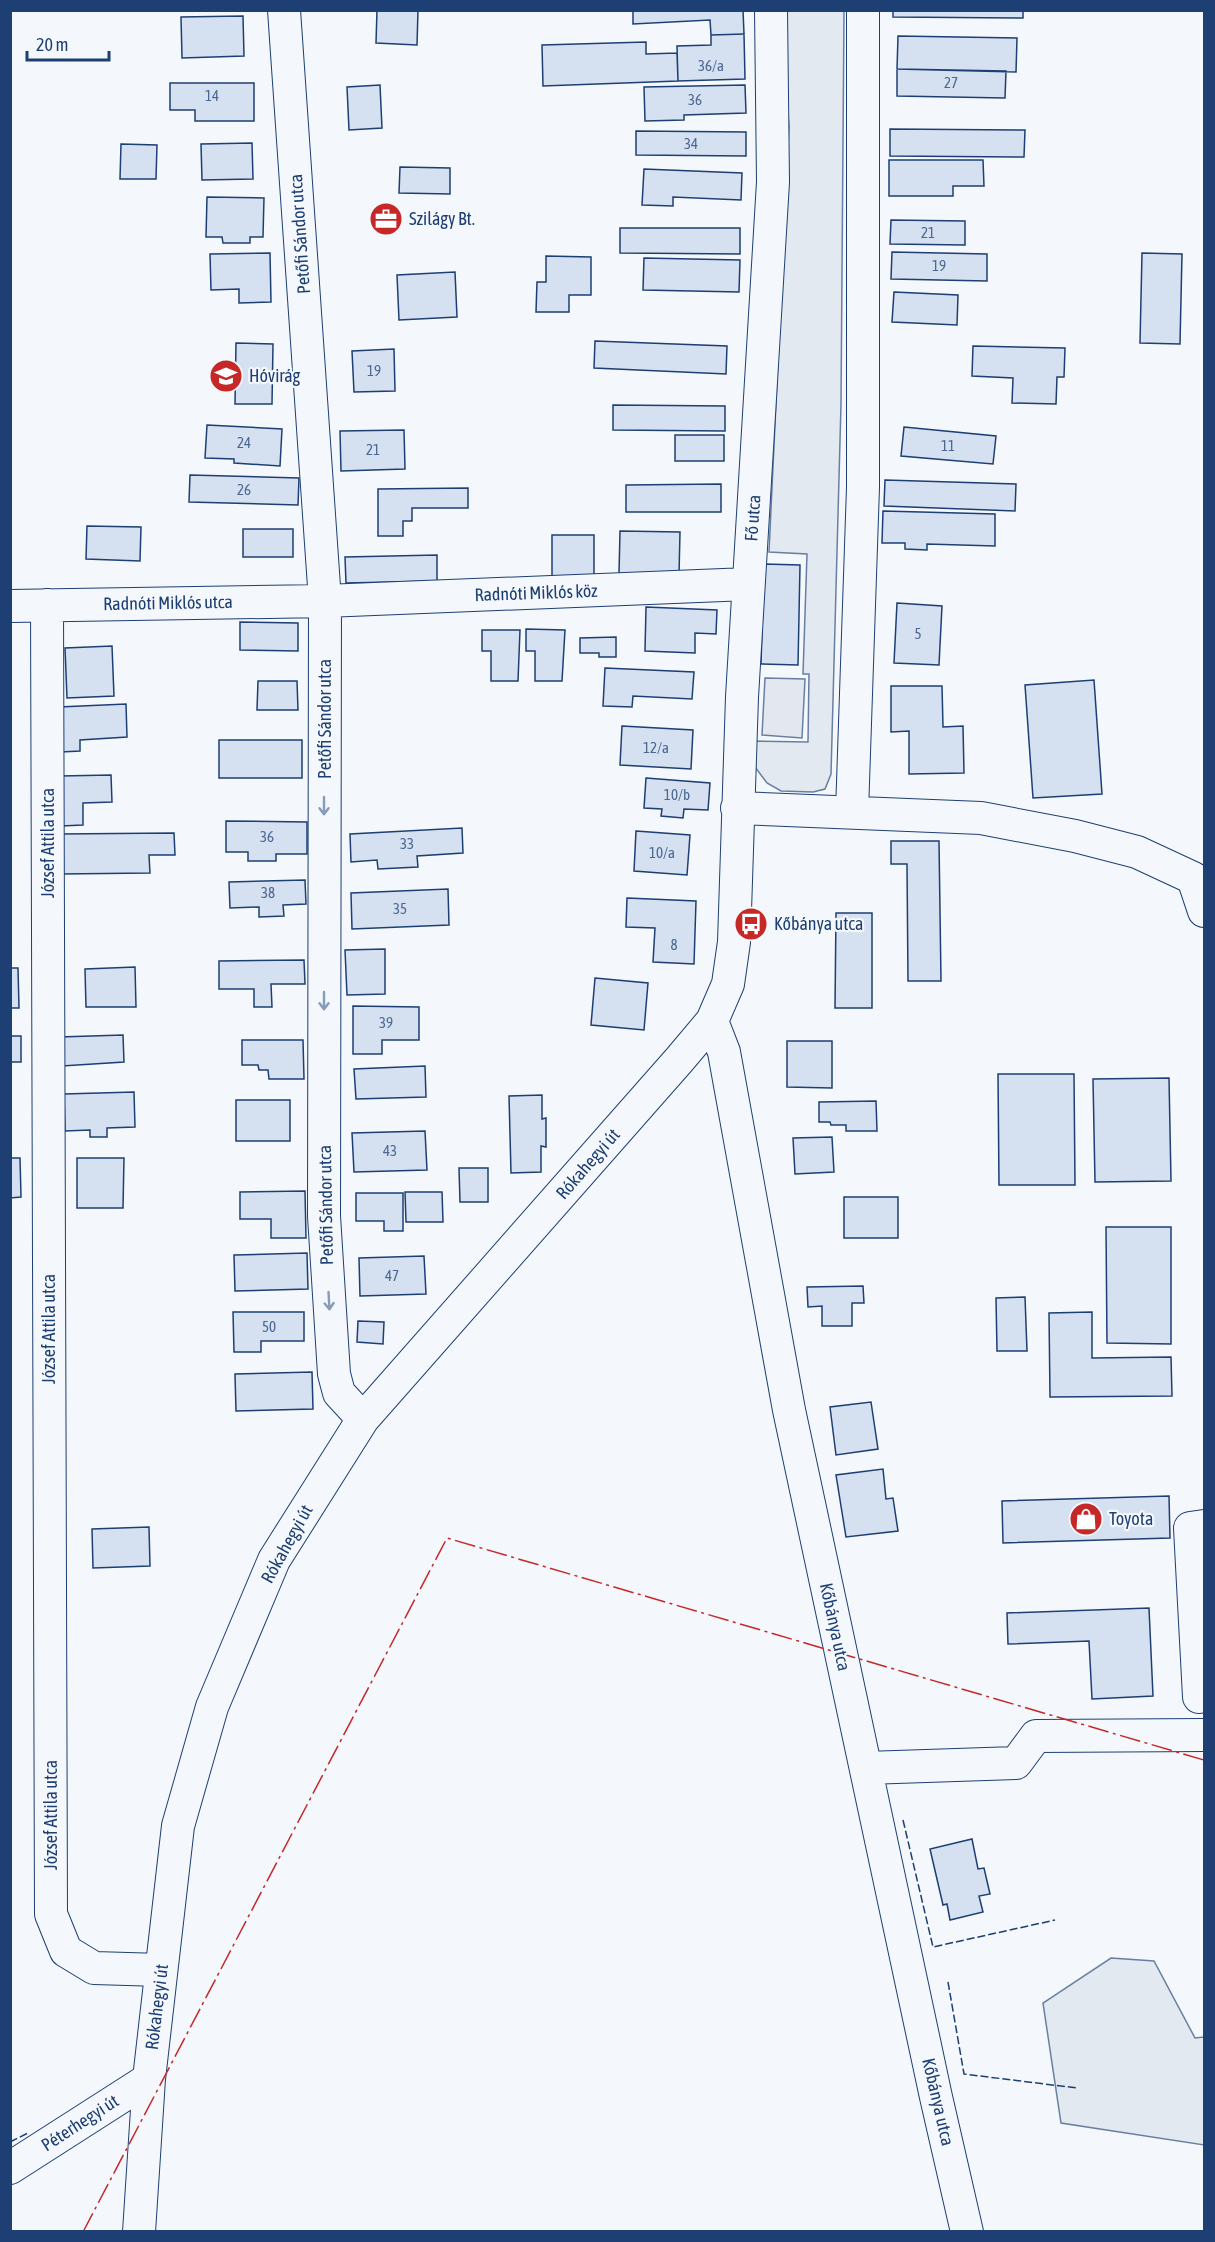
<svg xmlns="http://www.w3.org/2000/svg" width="1215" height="2242" font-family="'Asap Condensed',sans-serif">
  <rect width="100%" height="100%" fill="#f4f7fb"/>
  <path fill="#e3e9f0" stroke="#687fa3" stroke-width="1.5" d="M780 11H844L841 404 831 774 825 789 813 792 781 791 767 783 755 767 752 741 808 742 809 674H803L807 554 769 552 789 126Z
    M1111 1958 1154 1961 1195 2038 1204 2037V2145L1061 2123 1043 2003Z"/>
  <path fill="#e3e8f0" stroke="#687fa3" stroke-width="1.5" d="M765 678 805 679 802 738 762 735Z"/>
  <path fill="#d5e0f0" stroke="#1d3f73" stroke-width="1.5" d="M377 10H418L417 45 376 43Z
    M633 10H743L744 34 711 35 710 20 633 24Z
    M893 10H1023V18L893 17Z
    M243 16 244 56 182 58 181 17Z
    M744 34 745 79 678 81 677 46 711 45V35Z
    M898 36 1017 38 1016 72 897 69Z
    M646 42V54L677 53 678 81 543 86 542 45Z
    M897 69 1006 71 1005 98 897 96Z
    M170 83H254V121H195V110H170Z
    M380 85 382 128 349 130 347 87Z
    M745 85 746 113 684 115V120L645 121 644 87Z
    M890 129 1025 130 1024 157 890 156Z
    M636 131 746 132V156L636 155Z
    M252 143 253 179 202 180 201 144Z
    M121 144 157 145 156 179H120Z
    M889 160H983L984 186H953V196H889Z
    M400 167 450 168V194L399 193Z
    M644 169 742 173 741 200 673 197V206L642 205Z
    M207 197 264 198 263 237H250V243H223L222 237H206Z
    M891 220 965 221V245L890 244Z
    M620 228H740V254L620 253Z
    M892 252 987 254V281L891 279Z
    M270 253 271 302 239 303V289L211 290 210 254Z
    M1142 253 1182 254 1180 344 1140 343Z
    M546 256 591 257V295H569V312H536L537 282H546Z
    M644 258 740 260 739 292 643 290Z
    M455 272 457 317 399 320 397 275Z
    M894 292 958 295 957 325 892 322Z
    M595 341 727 346 726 374 594 368Z
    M236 343 273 344 272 404H235Z
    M973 346 1065 348 1064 377H1057L1056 404 1012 403 1013 378 972 376Z
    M394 349 395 391 354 392 352 351Z
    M613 405 725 406V431L613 430Z
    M207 425 282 429 280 466 234 463V459L205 458Z
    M904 427 996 436 993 464 901 456Z
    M404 430 405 469 341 471 340 431Z
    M675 435H724V461H675Z
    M190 475 299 478 298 505 189 502Z
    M885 480 1016 484 1015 511 884 506Z
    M721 484V512H626V485Z
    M468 488V508H412V521H403V536H378V489Z
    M883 511 995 514V546L927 544V550L905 549V543H882Z
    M87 526 141 527 140 561 86 559Z
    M243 529H293V557H243Z
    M620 531 680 532 679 575 619 574Z
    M552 535H594V581H552Z
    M437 555V581L346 583 345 557Z
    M764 564 800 565 798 665 761 664Z
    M897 603 942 606 939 665 894 663Z
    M646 607 717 610 716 634 695 633V653L645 651Z
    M240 622 298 623V651L240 650Z
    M526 629 565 630 562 681H535V651H526Z
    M482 630H520L518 681H491V651H482Z
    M616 637V657H599V653H580V638Z
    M112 646 114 696 67 698 65 648Z
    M605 668 694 672 692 699 633 696 632 707 603 706Z
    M1094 680 1102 794 1033 798 1025 685Z
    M258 681H297L298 710H257Z
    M891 686H942L943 727 963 726 964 773 909 774V731L891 732Z
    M126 704 127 737 80 740V751L61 752 59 707Z
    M622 726 693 730 691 769 620 765Z
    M219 740H302V778H219Z
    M111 775 112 802 83 803V825L61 826 60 776Z
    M646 778 710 783 708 810 684 809 683 818 661 816 662 809 644 808Z
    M226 821 307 822V854H276V861H248V852H226Z
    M462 828 463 853 417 856 418 867 378 869 377 860 351 862 350 834Z
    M636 831 690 835 687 875 634 871Z
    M174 833 175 855H149L150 873 60 874 59 834Z
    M891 841H939L941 981H908L907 864H891Z
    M305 880 306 904 283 905 284 916 259 917V907L230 908 229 882Z
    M448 889 449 925 352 929 351 893Z
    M627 898 696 901 694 964 653 962 655 928 626 927Z
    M836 913H872V1008H835Z
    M385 949V994L347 995 345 950Z
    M304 960 305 984H271L272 1007H254V989H219V961Z
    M135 967 136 1007H86L85 969Z
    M10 968H18L19 1008H10Z
    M595 978 648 983 644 1030 591 1025Z
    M353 1006 419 1007V1040H382V1054H353Z
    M123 1035 124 1062 62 1066 59 1037Z
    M10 1036H21V1062H10Z
    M242 1040H303L304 1079H269L268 1070H259L258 1065H242Z
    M787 1041H832V1088L787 1087Z
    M425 1066 426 1097 356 1099 354 1069Z
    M998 1074H1074L1075 1185H999Z
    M1169 1078 1171 1181 1095 1182 1093 1079Z
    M134 1092 135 1127 107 1128V1137H90V1130L65 1131 64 1094Z
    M542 1095V1119L546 1118V1147L541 1146V1172L511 1173 509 1096Z
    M236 1100H290V1141H236Z
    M876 1101 877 1131H846V1125H831L830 1122H819V1102Z
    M425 1131 427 1170 354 1172 352 1133Z
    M832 1137 834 1172 795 1174 793 1138Z
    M10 1158H20L21 1197 10 1198Z
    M77 1158H124L123 1208H77Z
    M459 1168H488V1202H460Z
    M305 1191 306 1238H271V1219H240V1192Z
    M405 1192H442L443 1222H406Z
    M356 1193H403V1231H384V1221H356Z
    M844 1197H898V1238H844Z
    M1106 1227H1171V1344L1107 1343Z
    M307 1253 308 1289 235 1291 234 1255Z
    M424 1256 426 1294 360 1296 359 1258Z
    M863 1286 864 1303H852V1326H822V1306L808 1307 807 1287Z
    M1025 1297 1027 1351H997L996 1298Z
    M233 1312H304V1341H261V1352H234Z
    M1092 1312V1358L1171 1357 1172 1396 1050 1397 1049 1313Z
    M358 1321 384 1322 383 1344 357 1342Z
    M312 1372 313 1409 236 1411 235 1374Z
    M871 1402 878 1449 836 1455 830 1407Z
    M883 1469 886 1499 893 1498 898 1531 846 1537 836 1475Z
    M1169 1496 1170 1538 1003 1543 1002 1501Z
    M149 1527 150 1566 93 1568 92 1529Z
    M1149 1608 1153 1696 1092 1699 1089 1641 1008 1644 1007 1613Z
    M972 1839 978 1869 984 1868 990 1894 979 1896 983 1912 950 1920 947 1904 943 1905 930 1849Z"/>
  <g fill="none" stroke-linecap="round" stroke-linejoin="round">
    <g stroke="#1d3f73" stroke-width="34">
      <path id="minor" d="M284 10 325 601 324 1216 334 1374 339 1393 363 1419
        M47 605 51 1914 66 1951 94 1968 161 1970
        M10 606 325 601 748 584
        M737 808 981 818 1075 836 1137 852 1193 878 1204 911
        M852 812 863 487V10
        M712 1021 724 1052 789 1410 936 2097 967 2232
        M1199 1697 1190 1528 1204 1526
        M866 1768 1016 1763 1036 1736 1204 1735
        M10 2168 149 2079
        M139 2232 149 2079 178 1826 212 1707 274 1560 363 1419 680 1059 712 1021 728 984 734 942 742 697 773 182 771 10"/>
    </g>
    <use href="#minor" stroke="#f4f7fb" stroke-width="32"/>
    <path stroke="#1d3f73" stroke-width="1.5" stroke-dasharray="8 3" stroke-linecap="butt" d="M903 1820 933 1947 1055 1920
      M948 1982 964 2074 1077 2088
      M10 2142 28 2133"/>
    <path stroke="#c62828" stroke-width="1.5" stroke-dasharray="21 4.5 3 4.5" stroke-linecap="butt" d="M83 2232 447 1538 1204 1760"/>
  </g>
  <defs><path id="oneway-shaft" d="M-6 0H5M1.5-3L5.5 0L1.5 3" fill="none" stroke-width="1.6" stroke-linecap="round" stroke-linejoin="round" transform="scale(1.5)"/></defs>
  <g stroke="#889bb7">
    <use href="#oneway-shaft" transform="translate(324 806) rotate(90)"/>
    <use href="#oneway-shaft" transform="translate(324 1001) rotate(90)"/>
    <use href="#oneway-shaft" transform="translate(329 1301) rotate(87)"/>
  </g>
  <defs>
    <g id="office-disc" transform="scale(1.725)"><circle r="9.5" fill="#c62828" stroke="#f4f7fb"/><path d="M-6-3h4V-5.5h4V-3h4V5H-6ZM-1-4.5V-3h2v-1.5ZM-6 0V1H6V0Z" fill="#fff"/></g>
    <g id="school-disc" transform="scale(1.725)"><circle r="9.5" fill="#c62828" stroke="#f4f7fb"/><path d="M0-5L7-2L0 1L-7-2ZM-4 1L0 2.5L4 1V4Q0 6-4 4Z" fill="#fff"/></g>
    <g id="bus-disc" transform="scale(1.725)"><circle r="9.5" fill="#c62828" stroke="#f4f7fb"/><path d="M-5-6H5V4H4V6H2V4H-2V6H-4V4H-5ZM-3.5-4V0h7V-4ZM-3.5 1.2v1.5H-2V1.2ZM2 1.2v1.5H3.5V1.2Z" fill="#fff"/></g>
    <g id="shop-disc" transform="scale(1.725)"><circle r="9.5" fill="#c62828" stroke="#f4f7fb"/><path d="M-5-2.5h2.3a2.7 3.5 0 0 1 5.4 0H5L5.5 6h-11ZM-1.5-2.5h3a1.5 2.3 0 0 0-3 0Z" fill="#fff"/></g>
  </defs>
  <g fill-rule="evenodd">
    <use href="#office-disc" x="386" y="219"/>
    <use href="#school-disc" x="226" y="376"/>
    <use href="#bus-disc" x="751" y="924"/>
    <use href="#shop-disc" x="1086" y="1519"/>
  </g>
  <g text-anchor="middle" stroke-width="4.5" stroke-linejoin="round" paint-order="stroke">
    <g font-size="15" fill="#4b6792">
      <text x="711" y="71">36/a</text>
      <text x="951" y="88">27</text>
      <text x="212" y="101">14</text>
      <text x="695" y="105">36</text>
      <text x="691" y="149">34</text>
      <text x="928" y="238">21</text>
      <text x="939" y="271">19</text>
      <text x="374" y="376">19</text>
      <text x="244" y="448">24</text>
      <text x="948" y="451">11</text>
      <text x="373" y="455">21</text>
      <text x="244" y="495">26</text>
      <text x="918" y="639">5</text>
      <text x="656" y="753">12/a</text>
      <text x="677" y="800">10/b</text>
      <text x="267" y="842">36</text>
      <text x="407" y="849">33</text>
      <text x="662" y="858">10/a</text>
      <text x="268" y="898">38</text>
      <text x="400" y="914">35</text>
      <text x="674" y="950">8</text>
      <text x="386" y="1028">39</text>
      <text x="390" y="1156">43</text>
      <text x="392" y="1281">47</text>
      <text x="269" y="1332">50</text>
    </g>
    <g font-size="18" fill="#1d3f73" stroke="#f4f7fb" text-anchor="start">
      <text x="409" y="225">Szilágy Bt.</text>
      <text x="249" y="382">Hóvirág</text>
      <text x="774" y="930">Kőbánya utca</text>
      <text x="1109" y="1525">Toyota</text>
    </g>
    <g font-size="18" fill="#1d3f73" stroke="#f4f7fb">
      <text transform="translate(300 234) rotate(-94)" y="6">Petőfi Sándor utca</text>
      <text transform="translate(753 518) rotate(-86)" y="6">Fő utca</text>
      <text transform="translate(536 593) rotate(-2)" y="6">Radnóti Miklós köz</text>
      <text transform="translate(168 603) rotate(-1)" y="6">Radnóti Miklós utca</text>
      <text transform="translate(325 719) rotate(-90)" y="6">Petőfi Sándor utca</text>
      <text transform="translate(48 843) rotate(-90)" y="6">József Attila utca</text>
      <text transform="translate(588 1164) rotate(-49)" y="6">Rókahegyi út</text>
      <text transform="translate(326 1205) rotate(-91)" y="6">Petőfi Sándor utca</text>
      <text transform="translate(49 1329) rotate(-90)" y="6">József Attila utca</text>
      <text transform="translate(287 1544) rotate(-61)" y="6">Rókahegyi út</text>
      <text transform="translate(835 1627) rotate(78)" y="6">Kőbánya utca</text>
      <text transform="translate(51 1815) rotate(-90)" y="6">József Attila utca</text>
      <text transform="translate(157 2007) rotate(-83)" y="6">Rókahegyi út</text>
      <text transform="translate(938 2102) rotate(77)" y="6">Kőbánya utca</text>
      <text transform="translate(80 2123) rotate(-33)" y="6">Péterhegyi út</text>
    </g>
  </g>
  <rect width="1215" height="2242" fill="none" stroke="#1d3f73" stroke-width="24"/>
  <path d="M27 51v9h82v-9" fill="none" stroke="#1d3f73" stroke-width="3"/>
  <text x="36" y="51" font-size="18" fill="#1d3f73" stroke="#f4f7fb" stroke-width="4.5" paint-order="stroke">20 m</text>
</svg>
